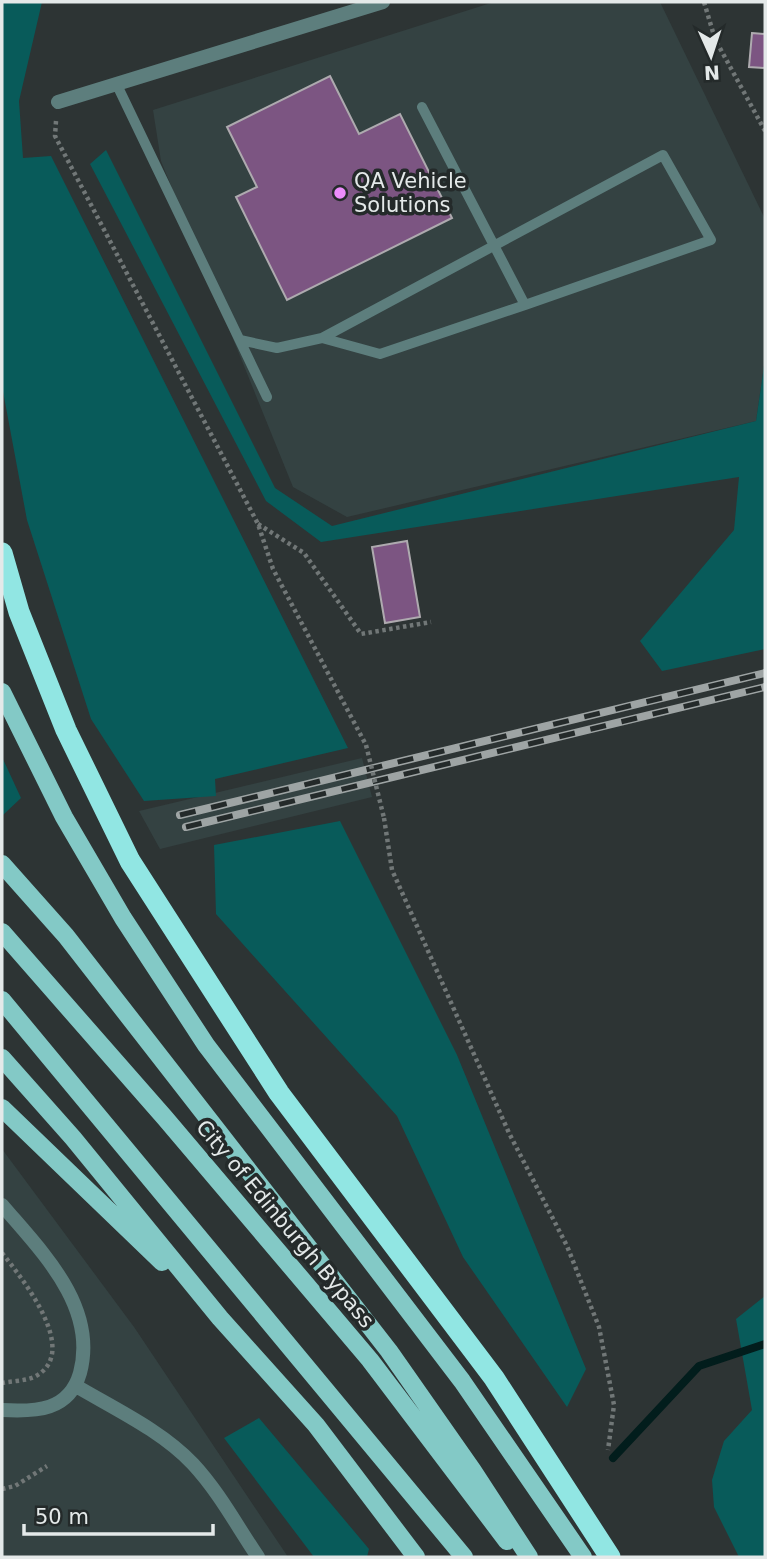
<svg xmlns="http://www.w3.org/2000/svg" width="767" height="1559" font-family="'DejaVu Sans',sans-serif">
  <rect width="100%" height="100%" fill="#2d3434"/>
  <path fill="#344242" d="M494 2H660L765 219V359L756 421 347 517 293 487 161 161 153 110Z
    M362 758 372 797 160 849 139 811Z
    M2 1149 134 1327 288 1557H2Z"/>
  <path fill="#085b5a" d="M2 2H42L19 101 23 158 51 156 348 748 215 779 216 796 144 801 91 719 27 520 2 386Z
    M106 150 275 488 332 526 756 421 765 359V649L662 671 640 641 734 530 739 477 321 542 266 501 90 164Z
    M2 757 21 798 3 815 2 813Z
    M340 821 457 1055 586 1369 567 1407 463 1257 397 1116 216 914 214 845Z
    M765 1296V1557H739L714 1507 712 1480 724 1441 752 1410 736 1319Z
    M259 1418 369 1549 367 1557H314L224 1438Z"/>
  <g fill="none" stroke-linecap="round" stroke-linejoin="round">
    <path stroke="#021d1c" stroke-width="8" d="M613 1458 699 1366 765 1344"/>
  </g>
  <path fill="#7c5582" stroke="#aeaaaf" stroke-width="2" d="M752 33 765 34V68L749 67Z
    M330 76 359 134 400 114 452 218 287 300 236 197 257 187 227 127Z
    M407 541 420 617 385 623 372 547Z"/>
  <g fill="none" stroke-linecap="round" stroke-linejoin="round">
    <path stroke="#717777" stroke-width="4.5" stroke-dasharray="3.5 3.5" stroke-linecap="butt" d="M704 2 715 39 765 131
      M56 121 55 136 258 524 273 569 366 745
      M258 524 304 553 361 634 431 622
      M384 818 392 870 509 1133 567 1246 599 1327 614 1405 608 1450
      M2 1253C21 1277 83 1353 34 1377 25 1381 12 1381 2 1383
      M2 1489 15 1486 47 1466"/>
    <path stroke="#5d7e7d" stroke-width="10" d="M116 83 267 397
      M322 338 380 354 525 305 422 107
      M240 340 277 348 322 338 663 155 711 240 525 305"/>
    <path stroke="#5d7e7d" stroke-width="14" d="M58 102 383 2
      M2 1205C41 1251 98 1306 80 1373 69 1411 36 1412 2 1410
      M76 1386C115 1409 162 1431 193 1464 219 1492 237 1526 258 1557"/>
    <path stroke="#83c9c6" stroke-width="18" d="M2 692 64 817 123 918 206 1045 462 1381 583 1557
      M2 864 66 936 389 1351 473 1471 529 1557
      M2 932 165 1118 370 1360 507 1541
      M2 1000 464 1557
      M2 1058 73 1138 220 1318 316 1425 416 1557
      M2 1108 162 1262"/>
    <path stroke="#91e6e3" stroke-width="21" d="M2 553 19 612 66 730 130 861 279 1093 494 1378 610 1557"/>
    <g stroke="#9ea4a4" stroke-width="8">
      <path id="rail" d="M180 815 765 673
        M186 827 765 687"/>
    </g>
    <use href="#rail" stroke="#242a2a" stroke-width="5" stroke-dasharray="16" stroke-linecap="butt"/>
    <path stroke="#717777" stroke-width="4.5" stroke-dasharray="3.5 3.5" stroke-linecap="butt" d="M366 745 384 818"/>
  </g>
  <circle fill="#ec8cfb" stroke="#242a2a" stroke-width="2.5" cx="340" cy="193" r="7"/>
  <g text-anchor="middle" stroke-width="7" stroke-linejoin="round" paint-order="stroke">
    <g font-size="21" fill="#e4e9e9" stroke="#242a2a" text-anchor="start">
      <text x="354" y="188">QA Vehicle<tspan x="354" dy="24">Solutions</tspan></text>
    </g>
    <g font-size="21" fill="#e4e9e9" stroke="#242a2a">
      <text transform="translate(285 1224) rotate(50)" y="7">City of Edinburgh Bypass</text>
    </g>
  </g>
  <rect width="767" height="1559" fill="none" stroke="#e4e9e9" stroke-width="7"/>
  <g transform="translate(711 56) rotate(177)" stroke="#242a2a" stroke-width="5" paint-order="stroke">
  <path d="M0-5L12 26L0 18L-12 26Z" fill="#e4e9e9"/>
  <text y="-10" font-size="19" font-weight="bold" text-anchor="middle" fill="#e4e9e9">N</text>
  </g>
  <path d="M24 1524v10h189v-10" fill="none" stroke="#e4e9e9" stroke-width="3.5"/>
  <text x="35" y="1524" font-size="21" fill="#e4e9e9" stroke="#242a2a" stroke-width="5" paint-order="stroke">50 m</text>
</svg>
